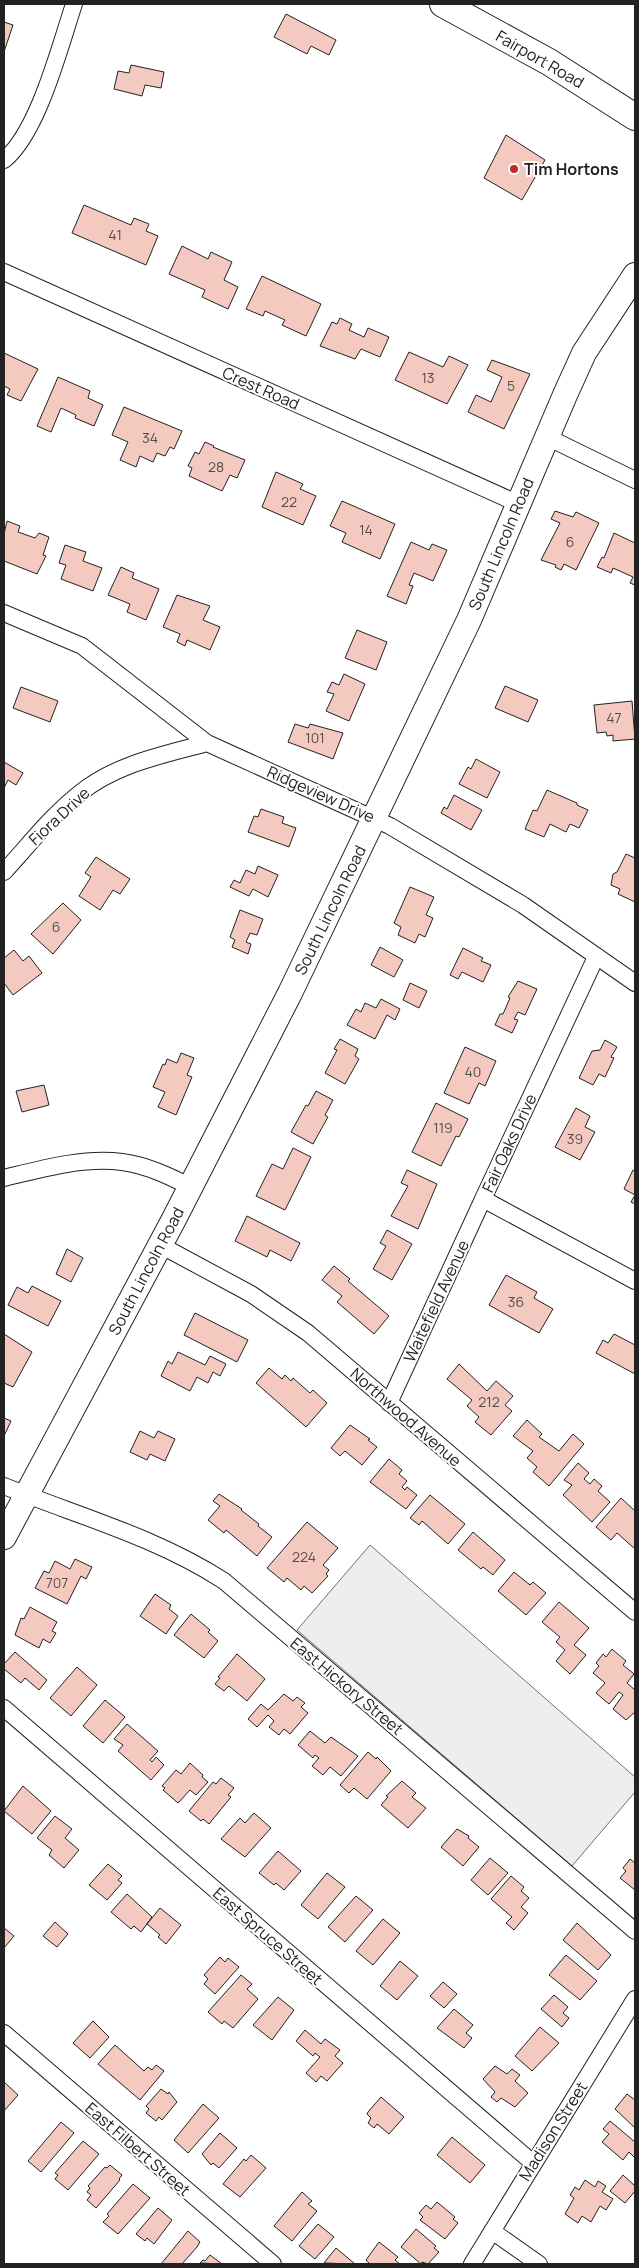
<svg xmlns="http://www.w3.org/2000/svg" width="639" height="2268" font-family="Manrope,sans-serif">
  <rect width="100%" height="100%" fill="#fff"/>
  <path fill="#eee" stroke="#6f6f6f" d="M370 1545 635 1777V1792L572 1866 297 1630Z"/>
  <path fill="#f3c9c0" stroke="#222" d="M286 14 336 40 329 55 311 46 307 54 274 37Z
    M4 22 13 25 4 52Z
    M131 65 164 72 161 88 145 85 142 96 114 89 118 71 129 73Z
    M506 135 545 160 522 200 484 178Z
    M84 205 131 225 134 218 149 224 146 231 158 236 146 265 72 233Z
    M182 246 208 259 211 252 232 262 224 280 238 287 228 309 202 297 205 290 169 274Z
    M262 276 321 304 306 336 282 325 285 320 265 311 263 316 246 309Z
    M340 318 352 324 349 330 364 337 368 328 389 337 380 357 361 349 355 359 320 346 332 322 337 324Z
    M409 352 443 367 449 356 468 365 447 404 395 380Z
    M4 353 38 369 21 401 7 395 10 389 4 386Z
    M492 360 530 374 504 429 468 412 476 395 491 402 502 377 487 370Z
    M58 377 90 391 88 398 103 405 94 426 75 418 76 415 61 408 51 432 37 426Z
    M124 407 182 431 174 449 170 447 165 456 157 453 153 462 140 456 136 467 120 460 128 442 112 435Z
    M205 442 214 446 213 447 245 460 237 478 230 475 222 491 189 476 192 468 188 466 195 452 199 454Z
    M276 472 303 484 300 489 316 496 303 525 262 507Z
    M342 501 395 524 380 559 342 542 346 533 330 526Z
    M555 511 573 517 576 512 599 523 576 570 564 564 561 570 555 567 556 565 541 560 560 523 551 519Z
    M7 521 20 526 18 532 35 538 39 533 49 537 43 555 46 556 37 574 4 561V534Z
    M614 533 635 543V585L630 583 633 577 613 568 611 573 597 567 602 557 604 558Z
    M411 542 429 550 432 544 447 550 433 581 414 573 409 585 413 586 406 604 387 596Z
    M65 545 86 552 83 561 102 568 93 591 61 579 66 565 59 563Z
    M121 567 134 573 132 578 159 589 146 620 127 612 130 604 108 595Z
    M177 595 210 606 203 620 220 627 210 650 187 640 185 646 177 642 180 634 163 627Z
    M357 630 387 642 376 670 345 658Z
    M344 674 365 684 349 721 326 711 334 694 327 692 332 682 339 685Z
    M505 686 538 700 528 722 495 708Z
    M21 687 58 701 50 722 13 708Z
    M632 701 635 739 613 741V735L607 736 606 732 597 733 594 705Z
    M295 724 308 728 310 724 343 733 333 759 288 742Z
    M476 759 500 772 487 798 459 784 468 767 471 769Z
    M4 762 23 773 16 785 8 780 4 788Z
    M547 790 577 803V805L588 810 579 828 570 824 566 832 550 824 544 837 525 829 533 810 537 811Z
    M454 795 482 810 471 830 441 813 444 807 447 809Z
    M261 809 284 817 282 823 296 828 289 847 248 832 254 816 258 817Z
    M626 854 635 858V902L618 894 620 889 611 885 613 874 617 872Z
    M96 857 130 879 120 894 113 890 100 910 79 896 91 877 85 873Z
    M258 866 278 875 268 897 253 889 249 896 230 887 234 880 240 883 246 870 255 874Z
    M410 887 434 897 426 915 433 918 425 937 419 934 415 943 398 935 401 927 394 923Z
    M63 903 81 920 53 954 31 934Z
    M240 910 263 919 257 935 250 933 246 942 251 944 248 954 232 947 235 940 230 937Z
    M380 947 403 960 394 977 371 965Z
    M463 948 483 958 481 961 491 965 483 982 462 972 458 979 450 975Z
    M14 950 23 961 29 956 42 973 13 995 4 983V958Z
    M518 981 537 989 525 1015 518 1012 514 1019 518 1020 512 1033 495 1025 500 1014H503L510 998 508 997Z
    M410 983 427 991 419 1008 403 1000Z
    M381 999 400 1009 395 1020 387 1015 375 1039 347 1025 356 1009 361 1012 365 1003 376 1008Z
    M340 1039 358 1049 355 1056 359 1059 345 1084 325 1073 337 1050 334 1049Z
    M605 1040 617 1047 611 1057 614 1058 605 1077 599 1074 593 1085 579 1078 592 1051 600 1050Z
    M465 1047 496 1061 485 1086 479 1083 469 1104 444 1093Z
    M181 1053 194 1058 187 1075 192 1077 176 1115 158 1107 165 1092 153 1087 163 1064 165 1065 167 1059 177 1063Z
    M44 1085 49 1105 22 1112 16 1091Z
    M316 1091 333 1100 325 1115 328 1117 313 1144 291 1132 306 1105 308 1106Z
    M436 1103 468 1119 459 1137 456 1136 441 1166 412 1152Z
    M576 1108 590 1116 585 1127 595 1132 580 1160 555 1147Z
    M293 1148 311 1157 285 1210 256 1196 272 1164 283 1169Z
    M407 1170 437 1184 418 1229 391 1216 408 1186 401 1183Z
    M633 1170 635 1171V1204L631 1202 635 1195 624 1189Z
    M247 1216 300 1243 291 1261 270 1250 267 1257 235 1241Z
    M387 1230 412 1244 392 1280 373 1269 386 1246 380 1243Z
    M67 1249 83 1258 71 1282 56 1274Z
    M334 1266 350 1279 348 1281 389 1316 374 1334 337 1302 342 1296 322 1280Z
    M506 1275 537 1292 534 1298 553 1309 539 1333 489 1305Z
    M32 1286 61 1301 48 1326 8 1305 17 1287 28 1293Z
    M195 1313 248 1340 237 1362 184 1335Z
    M4 1334 32 1352 13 1387 4 1383Z
    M614 1334 635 1345V1374L596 1353 603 1340 608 1343Z
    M178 1352 205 1365 210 1356 226 1364 220 1376 213 1372 208 1383 197 1377 190 1391 161 1376 168 1361 172 1364Z
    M459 1364 487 1391 496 1381 513 1396 505 1405 512 1411 491 1435 475 1422 479 1417 467 1406 472 1400 447 1379Z
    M269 1368 282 1379 285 1375 291 1381 293 1378 310 1393 313 1390 327 1403 306 1427 256 1383Z
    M4 1418 11 1421 4 1436Z
    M527 1420 542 1434 539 1437 559 1451 573 1434 584 1444 549 1486 533 1472 537 1467 527 1458 533 1451 513 1436Z
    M350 1425 370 1439 368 1440 377 1447 362 1465 345 1451 340 1456 331 1448Z
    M140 1431 154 1438 158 1431 175 1439 165 1461 150 1454 147 1460 130 1452Z
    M389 1459 402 1470 399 1474 407 1481 402 1487 405 1490 407 1487 417 1495 406 1509 370 1482Z
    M578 1463 589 1473 584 1479 590 1484 594 1479 602 1486 598 1491 610 1502 592 1522 563 1495 572 1485 564 1480Z
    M219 1494 242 1509 241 1510 259 1524 258 1526 272 1537 257 1556 226 1530 224 1533 208 1520 220 1506 213 1501Z
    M430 1495 465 1524 448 1544 422 1521 419 1525 410 1518Z
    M621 1498 635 1511V1549L617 1533 611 1540 596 1527Z
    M307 1522 338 1548 323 1565 329 1570 326 1574 328 1576 312 1593 304 1586 301 1590 287 1578 284 1582 267 1568Z
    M473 1532 505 1560 493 1575 483 1567 481 1569 458 1550Z
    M75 1559 92 1567 86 1579 81 1576 67 1604 35 1588 44 1571 49 1573 55 1561 70 1569Z
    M514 1572 530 1585 533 1582 546 1593 526 1615 498 1591Z
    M155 1594 171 1605 169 1609 178 1616 166 1634 140 1616Z
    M559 1602 589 1628 574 1645 586 1655 570 1674 556 1661 565 1650 556 1642 560 1637 542 1622Z
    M30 1607 57 1622 52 1631 56 1633 50 1643 43 1639 39 1648 15 1635 21 1618 24 1619Z
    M191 1614 210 1630 208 1632 218 1641 204 1658 174 1635Z
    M612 1649 626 1661 623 1665 634 1674 627 1683 635 1690V1712L626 1720 613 1709 623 1695 619 1692 609 1704 596 1693 605 1683 593 1673 599 1666 596 1663 603 1654 606 1657Z
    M15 1652 47 1680 39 1690 25 1678 21 1683 4 1669V1664Z
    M237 1654 265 1679 247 1701 229 1686 224 1691 215 1684 220 1678 218 1677Z
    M77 1667 97 1685 71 1716 50 1698Z
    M284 1694 293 1701 297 1697 305 1703 301 1707 308 1713 290 1734 284 1729 279 1735 269 1727 274 1721 268 1715 257 1727 248 1719 261 1704 268 1710Z
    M105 1700 125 1717 103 1743 83 1726Z
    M127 1724 158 1751 150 1760 152 1762 156 1757 164 1765 151 1780 118 1751 123 1745 114 1739Z
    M310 1731 325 1743 331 1737 358 1756 341 1776 330 1767 323 1775 312 1766 319 1758 315 1755 313 1758 298 1745Z
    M368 1752 376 1759 377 1757 391 1771 367 1799 354 1788 349 1793 340 1785Z
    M190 1763 203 1775 202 1777 208 1782 196 1795 190 1790 178 1803 163 1790 165 1788 162 1786 176 1770 181 1774Z
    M221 1778 234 1788 228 1795 231 1797 209 1824 203 1819 201 1821 189 1811 213 1782 216 1784Z
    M402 1781 416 1793 412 1797 426 1808 408 1828 381 1805 388 1797 386 1796Z
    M23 1786 51 1811 32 1834 4 1811Z
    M254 1813 271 1828 245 1857 221 1839 240 1818 245 1823Z
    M55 1816 72 1829 65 1838 79 1850 64 1868 49 1855 52 1850 37 1838Z
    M457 1829 469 1836 468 1838 479 1847 463 1866 441 1847Z
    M278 1851 301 1871 284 1890 276 1883 274 1885 259 1873Z
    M490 1858 508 1873 488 1895 471 1880Z
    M630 1859 635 1863V1890L620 1878 626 1871 623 1868Z
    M108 1864 122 1876 118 1880 122 1883 107 1900 89 1885Z
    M327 1873 345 1887 318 1919 301 1905Z
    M511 1876 524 1887 521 1891 529 1898 521 1907 528 1913 514 1930 506 1923 512 1917 491 1899Z
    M127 1894 152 1917 141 1932 134 1926 131 1929 111 1912Z
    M356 1896 373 1910 345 1942 328 1927Z
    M160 1908 181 1925 166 1944 158 1937 160 1935 147 1924Z
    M383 1919 400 1933 373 1965 356 1951Z
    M55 1922 68 1934 57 1947 43 1936Z
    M577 1923 611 1955 598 1970 563 1940Z
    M4 1928 14 1936 4 1948Z
    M566 1955 597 1981 580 2000 549 1975Z
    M220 1957 225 1962 228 1958 239 1967 215 1994 204 1984 208 1979 204 1975Z
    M400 1961 418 1976 397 2000 380 1986Z
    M241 1975 252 1984 247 1989 258 1999 233 2028 224 2021 222 2024 208 2012Z
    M443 1982 457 1994 444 2008 430 1996Z
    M554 1995 568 2007 563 2013 569 2018 562 2027 541 2009Z
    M278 1997 294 2010 272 2040 253 2025Z
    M454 2009 473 2025 466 2033 472 2038 464 2048 437 2028Z
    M93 2021 109 2037 90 2058 73 2043Z
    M540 2027 559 2043 532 2071 515 2056Z
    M305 2030 321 2044 325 2039 340 2050 335 2056 343 2063 327 2081 321 2076 316 2082 306 2073 320 2057 315 2053 313 2056 296 2041Z
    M115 2045 144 2071 148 2067 152 2070 156 2065 164 2071 140 2100 98 2064Z
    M495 2066 507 2074 512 2069 520 2075 515 2081 528 2093 515 2107 501 2098 497 2102 491 2097 495 2092 483 2079Z
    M4 2082 18 2095 4 2111Z
    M161 2089 168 2094 169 2092 177 2102 162 2120 159 2117 156 2121 146 2113 149 2109 146 2106Z
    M627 2094 635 2100V2128L615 2109Z
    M381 2097 404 2117 389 2134 377 2124 374 2128 368 2123 371 2118 367 2114 368 2112Z
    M203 2104 219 2118 188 2153 174 2140Z
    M610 2121 635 2142V2158L629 2152 623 2160 602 2142 609 2134 603 2129Z
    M61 2122 74 2133 41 2172 28 2161Z
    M220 2133 237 2148 219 2168 213 2163 211 2165 202 2154Z
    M452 2137 485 2165 470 2183 437 2155Z
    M83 2141 99 2154 68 2190 55 2179 58 2175 55 2173Z
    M251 2155 266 2168 240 2197 223 2184 244 2159 246 2161Z
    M110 2165 122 2175 119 2179 120 2180 96 2208 87 2200 91 2195 87 2192 90 2188 88 2186 105 2167 107 2168Z
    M623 2175 635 2186V2191L625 2203 610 2191Z
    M585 2180 595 2187 598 2181 606 2186 602 2192 613 2199 606 2210 600 2206 591 2222 582 2216 578 2223 565 2214 574 2198 570 2195 575 2187 579 2190Z
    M133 2184 150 2198 118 2234 103 2222 109 2216 107 2214Z
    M302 2192 312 2201 308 2204 317 2211 292 2241 274 2226Z
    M437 2202 455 2217 453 2219 458 2223 445 2239 420 2220 423 2217 419 2213 426 2205 431 2209Z
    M158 2208 172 2220 154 2244 147 2238 145 2241 136 2234Z
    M318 2224 334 2237 315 2259 299 2246Z
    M416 2229 436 2246 434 2248 439 2252 428 2264 422 2262 421 2264 401 2247Z
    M188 2231 200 2242 197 2247 182 2264H161Z
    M379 2242 398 2257 395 2260 400 2264H370L366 2260Z
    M336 2248 355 2264 324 2263Z
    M210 2255 222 2264 200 2263 203 2260 205 2261Z"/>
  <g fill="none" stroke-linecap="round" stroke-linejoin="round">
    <g stroke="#222" stroke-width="18">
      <path id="street" d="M4 160C38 133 60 46 74 4
        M4 272 519 504
        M547 437 635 480
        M4 613 82 646 207 743 390 826 523 905 635 983
        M4 872C28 846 51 816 79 794 115 764 163 755 207 743
        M596 957 483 1199 635 1281
        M4 1178C41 1169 83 1157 122 1162 146 1165 169 1176 191 1187
        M160 1245 251 1294 308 1333 635 1612
        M389 1403 483 1199
        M4 1486C78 1516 156 1537 224 1581L635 1931
        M4 1708 533 2163
        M4 2033 273 2264
        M492 2231 539 2264
        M472 2264 635 1999"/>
    </g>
    <g stroke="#222" stroke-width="26">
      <path id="secondary" d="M4 1537 173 1221 290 993 469 620 565 395 584 353 635 275"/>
    </g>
    <g stroke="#222" stroke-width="28">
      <path id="primary" d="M443 4 549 62 635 117"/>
    </g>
    <use href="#street" stroke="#fff" stroke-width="16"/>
    <use href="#secondary" stroke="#fff" stroke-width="24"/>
    <use href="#primary" stroke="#fff" stroke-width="26"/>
  </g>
  <circle fill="#c62828" stroke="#fff" stroke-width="2" cx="514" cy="169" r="5"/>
  <g text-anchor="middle" stroke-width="4" stroke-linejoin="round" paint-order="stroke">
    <g font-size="14" fill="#564c4a">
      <text x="115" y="240">41</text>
      <text x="428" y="383">13</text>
      <text x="511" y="391">5</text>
      <text x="150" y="443">34</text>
      <text x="216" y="472">28</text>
      <text x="289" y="507">22</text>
      <text x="366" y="535">14</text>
      <text x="570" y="547">6</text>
      <text x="614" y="723">47</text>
      <text x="315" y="743">101</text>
      <text x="56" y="932">6</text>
      <text x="473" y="1077">40</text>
      <text x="443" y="1133">119</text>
      <text x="575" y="1144">39</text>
      <text x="516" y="1307">36</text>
      <text x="489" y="1407">212</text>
      <text x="304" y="1562">224</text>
      <text x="57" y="1588">707</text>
    </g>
    <g font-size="16" fill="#222" stroke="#fff">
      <text transform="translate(540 59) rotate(30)" y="6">Fairport Road</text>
      <text transform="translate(261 388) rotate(24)" y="6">Crest Road</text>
      <text transform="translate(501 544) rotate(-67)" y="6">South Lincoln Road</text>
      <text transform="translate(321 794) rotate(24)" y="6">Ridgeview Drive</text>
      <text transform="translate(59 816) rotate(-43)" y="6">Fiora Drive</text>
      <text transform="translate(330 910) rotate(-64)" y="6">South Lincoln Road</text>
      <text transform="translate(509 1143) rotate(-65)" y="6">Fair Oaks Drive</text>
      <text transform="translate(146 1271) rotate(-62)" y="6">South Lincoln Road</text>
      <text transform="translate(436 1301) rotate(-65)" y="6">Waitefield Avenue</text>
      <text transform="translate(406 1417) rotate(41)" y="6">Northwood Avenue</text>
      <text transform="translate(347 1686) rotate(40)" y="6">East Hickory Street</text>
      <text transform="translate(268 1936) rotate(41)" y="6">East Spruce Street</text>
      <text transform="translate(553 2131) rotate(-58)" y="6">Madison Street</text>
      <text transform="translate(138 2149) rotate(41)" y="6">East Filbert Street</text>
    </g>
    <g font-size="16" font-weight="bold" fill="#222" stroke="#fff" text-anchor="start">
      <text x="524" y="175">Tim Hortons</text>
    </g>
  </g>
  <rect width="639" height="2268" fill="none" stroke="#222222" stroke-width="10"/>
</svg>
